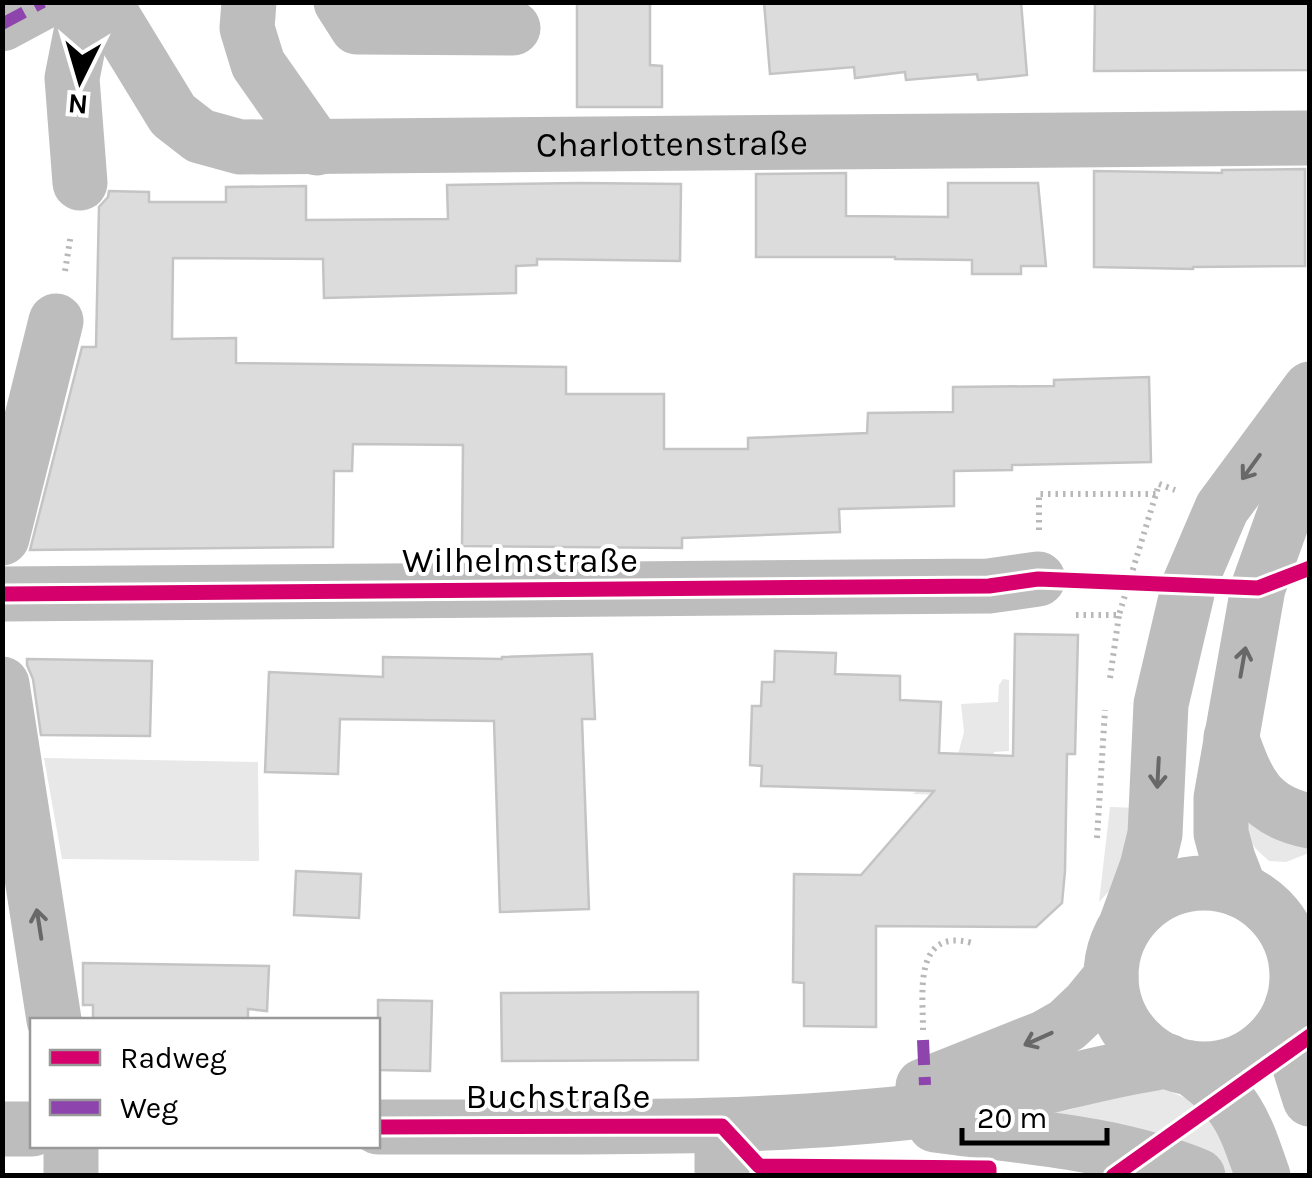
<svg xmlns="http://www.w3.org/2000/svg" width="1312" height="1178" font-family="Karla,sans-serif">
  <rect width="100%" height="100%" fill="#fff"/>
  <path fill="#e8e8e8" d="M1003 679 1009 680V751L994 752 993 796 913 794 956 762 964 732 961 704 998 702 999 685Z
    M44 758 258 762 259 861 62 859Z
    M1110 807 1140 808 1110 890 1099 902Z
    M1244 814 1309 834V853L1286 862 1269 861 1256 849 1248 837Z
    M1136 1089 1166 1090 1188 1099 1221 1125 1248 1175H1226L1216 1169 1053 1112 1069 1110Z"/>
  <path fill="#dcdcdc" stroke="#c4c4c4" stroke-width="2.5" d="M577 2H650V65L662 66V107H577Z
    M764 2H1021L1027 75 978 80 977 74 906 80 905 72 855 78 854 67 770 74Z
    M1095 2H1310V70L1094 71Z
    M1305 169V266L1193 267V269L1094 267V171L1222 173V170Z
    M846 173V216L948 217V183H1038L1046 266H1021V274H972V260L895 259V257H756V174Z
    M580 183 681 184 680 261 537 259V265L516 266V293L324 298 323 259 173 258 172 339 236 338V363L566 367V394H664V449H748V438L867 433 868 413 953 412V387L1054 386V380L1149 377 1151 462 1012 465V470L954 471V506L839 509 840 532 682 538V548L462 546 463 445 353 444 352 471H334L333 547 30 550 82 347H96L99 207 108 197 109 191 149 192V202H226V187L306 186V220L448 219 447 185Z
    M1015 634 1078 635 1075 754H1067L1065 871 1062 903 1036 927 876 926V1027L804 1026V983L793 982 794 874 861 875 934 791 761 786 762 766 750 765 752 706H761L762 682H774L775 651 836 653 835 674 900 676V700L941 702 939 753 1013 756Z
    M592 654 595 719H582L589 909 500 912 494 721 340 719 338 774 265 772 269 672 383 677V657L502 659V657Z
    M27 659 152 661 150 736 41 735 33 679 27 665Z
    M296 871 361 874 359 918 294 915Z
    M83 963 269 966 267 1011 248 1009V1020H93V1005H83Z
    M698 992V1060L502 1061 501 993Z
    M378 1000 432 1001 430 1071 378 1070Z"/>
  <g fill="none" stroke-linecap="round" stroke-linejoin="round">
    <path stroke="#b8b8b8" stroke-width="6" stroke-dasharray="2.5 5" stroke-linecap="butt" d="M65 271 71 234
      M1039 530V494H1157
      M1076 615H1119L1159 484 1175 490
      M1110 678 1119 615
      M1097 838 1105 710
      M923 1030C923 993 913 927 972 943"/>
    <g stroke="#bdbdbd" stroke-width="55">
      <path id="s1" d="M104 2 173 115 200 136 240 147 1310 138"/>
      <path d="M249 2 247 28 258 64 317 148"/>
      <path d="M341 2 357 27 513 28"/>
      <path d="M2 24 43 2"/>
      <path d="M80 183 72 78 87 2"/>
      <path d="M2 538 56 321"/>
      <path d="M2 594 989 586 1038 579"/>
      <path d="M2 684 54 1020"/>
      <path d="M1231 737C1247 782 1258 811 1310 821"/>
      <circle cx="1204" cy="976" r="93"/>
      <path d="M1240 890 1228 859 1221 833V798L1258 588 1310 443"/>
      <path d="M1127 922 1147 867 1155 834 1161 704 1189 585 1222 508 1310 389"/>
      <path d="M1292 1006 1298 1061 1310 1099"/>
      <path d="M1191 1068C1239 1102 1244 1122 1263 1176"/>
      <path d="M923 1086 1046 1037 1067 1025 1088 1005 1111 977"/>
      <path d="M935 1125C1024 1137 1114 1142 1198 1176"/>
      <path d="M378 1127C562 1126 747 1132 930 1110 1011 1100 1088 1072 1168 1061"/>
      <path d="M2 1129H32"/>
      <path d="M71 1176V1146"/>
      <path d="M722 1176V1126"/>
    </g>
    <path stroke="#8e44ad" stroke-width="12" stroke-dasharray="25 12" stroke-linecap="butt" d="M2 24 43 2
      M923 1040 925 1085"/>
    <g stroke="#fff" stroke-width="21">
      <path id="cycleway" d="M2 594 989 586 1038 579 1258 588 1310 568
        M378 1127 722 1126 759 1166 989 1168V1176
        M1113 1176 1310 1036"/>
    </g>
    <use href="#cycleway" stroke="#d6006c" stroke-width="15"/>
  </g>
  <defs><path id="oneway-shaft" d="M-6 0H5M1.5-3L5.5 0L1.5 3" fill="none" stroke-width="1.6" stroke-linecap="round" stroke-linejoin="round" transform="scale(2.5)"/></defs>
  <g stroke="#686868">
    <use href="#oneway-shaft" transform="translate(1251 467) rotate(126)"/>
    <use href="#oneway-shaft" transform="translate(1243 662) rotate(-80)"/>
    <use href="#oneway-shaft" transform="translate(1158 773) rotate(93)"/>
    <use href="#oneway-shaft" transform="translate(39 924) rotate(-99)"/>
    <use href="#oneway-shaft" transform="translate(1038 1039) rotate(156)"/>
  </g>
  <g text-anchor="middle" stroke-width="8" stroke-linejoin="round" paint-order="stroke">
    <g font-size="35" fill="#000" stroke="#fff">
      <text dy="12" stroke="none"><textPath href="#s1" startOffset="640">Charlottenstraße</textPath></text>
      <text x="520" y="572">Wilhelmstraße</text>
      <text x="558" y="1108">Buchstraße</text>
    </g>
  </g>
  <rect width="1312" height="1178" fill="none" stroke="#000000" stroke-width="10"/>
  <rect x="30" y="1018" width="350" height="130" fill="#ffffff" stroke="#999999" stroke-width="2.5"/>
  <rect x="50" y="1050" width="50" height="15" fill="#d6006c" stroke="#999999" stroke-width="2.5"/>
  <text x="120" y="1068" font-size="30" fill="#000000">Radweg</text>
  <rect x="50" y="1100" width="50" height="15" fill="#8e44ad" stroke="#999999" stroke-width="2.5"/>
  <text x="120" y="1118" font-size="30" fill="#000000">Weg</text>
  <g transform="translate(80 80) rotate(185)" stroke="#ffffff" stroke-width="8" paint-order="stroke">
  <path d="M0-8L18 38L0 25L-18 38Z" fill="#000000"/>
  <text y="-15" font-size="28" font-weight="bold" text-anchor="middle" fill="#000000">N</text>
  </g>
  <path d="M962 1128v15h145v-15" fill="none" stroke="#000000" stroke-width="5"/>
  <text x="977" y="1128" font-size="30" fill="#000000" stroke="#ffffff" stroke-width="8" paint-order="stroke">20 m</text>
</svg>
